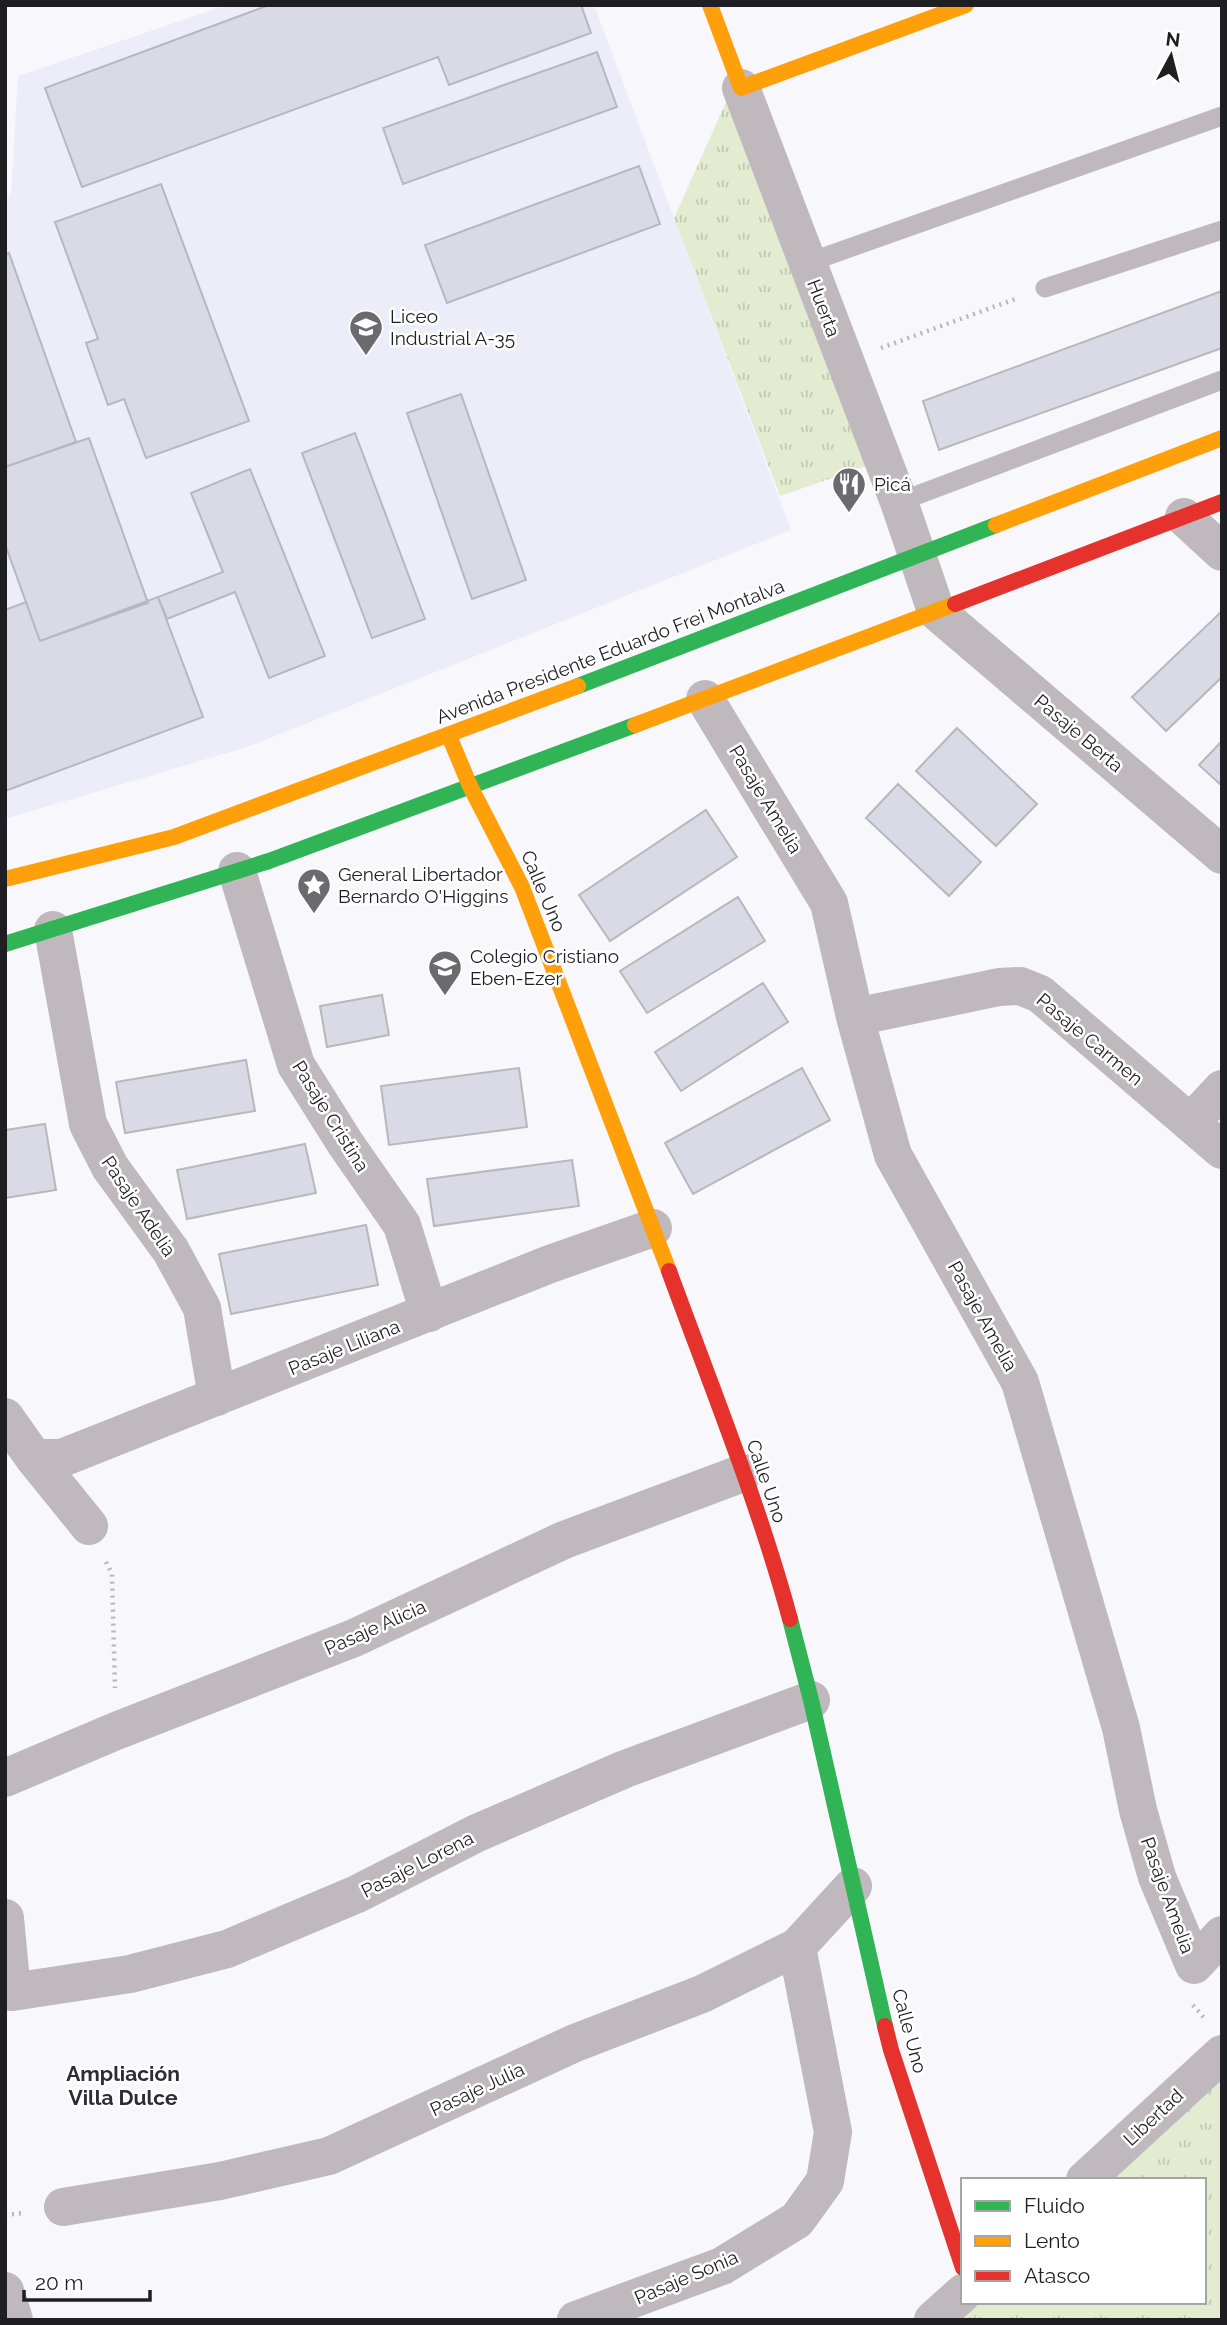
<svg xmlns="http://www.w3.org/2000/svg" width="1227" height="2325" font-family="Raleway,sans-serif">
  <defs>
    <pattern id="grass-tufts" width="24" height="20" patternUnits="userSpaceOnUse" patternTransform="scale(1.75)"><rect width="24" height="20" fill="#e3ebd1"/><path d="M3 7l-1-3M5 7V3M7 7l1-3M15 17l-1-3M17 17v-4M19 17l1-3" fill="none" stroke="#c2c9b3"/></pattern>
  </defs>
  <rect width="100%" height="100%" fill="#f7f7fc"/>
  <path fill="#edecf9" d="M227 5H594L791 530 250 746 5 819V195H11L18 76Z"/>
  <path fill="url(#grass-tufts)" d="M727 100 869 465 780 496 674 218Z
    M1222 2074V2320H939L963 2302H1204V2180H1100Z"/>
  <path fill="#dad9e6" stroke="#b8b8bc" stroke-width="2" d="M269 5H581L591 33 449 85 438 57 82 187 45 88Z
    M597 52 617 107 403 184 383 128Z
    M639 166 660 224 447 303 425 245Z
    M161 184 249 421 146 458 124 399 108 405 86 343 98 339 55 222Z
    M9 253 76 442 5 467V254Z
    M1222 291V348L939 450 923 401Z
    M461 394 526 580 472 599 407 413Z
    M355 433 425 619 372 638 302 453Z
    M89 438 148 603 40 641 5 544V467Z
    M250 469 325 656 269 678 235 592 167 619 158 597 223 572 191 493Z
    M158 597 203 717 5 791V610L26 602 40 641Z
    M1222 611V677L1166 731 1132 697Z
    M957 728 1037 804 996 846 916 771Z
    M1222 741V786L1199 765Z
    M898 784 981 862 949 896 866 818Z
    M706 810 737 857 610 941 579 895Z
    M738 897 765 941 647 1013 620 971Z
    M763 983 788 1022 681 1091 655 1052Z
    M382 995 389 1035 327 1047 320 1006Z
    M246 1060 255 1111 125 1133 116 1082Z
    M519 1068 527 1127 389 1145 381 1086Z
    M802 1068 830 1120 693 1194 665 1143Z
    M45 1124 56 1190 5 1198V1130Z
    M305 1144 316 1193 187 1219 177 1170Z
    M572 1160 579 1206 434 1226 427 1179Z
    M366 1225 378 1285 231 1314 219 1254Z"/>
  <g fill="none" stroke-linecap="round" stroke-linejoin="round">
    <path stroke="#b9b5b9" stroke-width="4.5" stroke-dasharray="2 5" stroke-linecap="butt" d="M881 348 1018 298
      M106 1562 112 1574 115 1688
      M1193 2005 1205 2019
      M5 2215 24 2213"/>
    <path stroke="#bfb8bd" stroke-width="19" d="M807 263 1222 116
      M1045 288 1222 230
      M899 502 1222 380"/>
    <path stroke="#bfb8bd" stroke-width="38" d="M741 88 899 502 936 611 1222 855
      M1184 517 1222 552
      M705 699 829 903 855 1017 893 1155 1020 1382 1121 1728 1138 1810 1157 1877 1194 1965 1222 1935
      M237 871 296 1065 345 1143 402 1225 429 1313
      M53 930 88 1124 110 1167 171 1251 202 1308 217 1397
      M855 1017 999 987 1020 986 1040 994 1222 1150
      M1190 1123 1222 1089
      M5 1417 34 1458 89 1526
      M34 1458H62L550 1264 653 1228
      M5 1778 116 1731 354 1638 564 1540 743 1473
      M5 1918 12 1992 130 1974 227 1949 357 1894 477 1833 625 1769 811 1700
      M1085 2180 1222 2054
      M63 2207 220 2181 329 2156 575 2043 702 1994 797 1947 853 1886
      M5 2291 14 2320
      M576 2320 722 2266 797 2220 825 2181 833 2132 797 1947
      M933 2320 963 2293"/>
    <path stroke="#30b455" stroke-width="16" d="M578 686 996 525
      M5 944 269 861 635 725
      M790 1619 811 1700 885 2026"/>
    <path stroke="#ff9f0a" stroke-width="16" d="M710 5 741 88 966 5
      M996 525 1222 438
      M635 725 955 604
      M449 736 470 786 522 887 669 1271
      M5 879 174 837 578 686"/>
    <path stroke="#e5322d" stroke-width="16" d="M955 604 1222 502
      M669 1271C711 1386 758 1501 790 1619
      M885 2026 891 2050 963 2268"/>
  </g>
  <defs>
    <g id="school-pin" transform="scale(1.75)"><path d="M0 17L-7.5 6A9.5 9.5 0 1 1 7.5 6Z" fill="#6b6b6f" stroke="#fff"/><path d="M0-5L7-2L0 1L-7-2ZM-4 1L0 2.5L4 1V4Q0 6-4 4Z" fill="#fff"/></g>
    <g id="restaurant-pin" transform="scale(1.75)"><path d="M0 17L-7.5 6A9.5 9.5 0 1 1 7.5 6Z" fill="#6b6b6f" stroke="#fff"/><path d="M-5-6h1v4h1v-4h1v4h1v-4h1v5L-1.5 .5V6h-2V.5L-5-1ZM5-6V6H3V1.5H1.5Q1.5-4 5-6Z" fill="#fff"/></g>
    <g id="sight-pin" transform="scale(1.75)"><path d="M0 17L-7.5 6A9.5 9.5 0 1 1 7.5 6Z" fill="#6b6b6f" stroke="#fff"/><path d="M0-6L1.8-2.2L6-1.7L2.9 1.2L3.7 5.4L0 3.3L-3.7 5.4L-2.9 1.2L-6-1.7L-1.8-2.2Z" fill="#fff"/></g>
  </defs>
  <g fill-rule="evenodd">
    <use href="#school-pin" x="366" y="327"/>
    <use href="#restaurant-pin" x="849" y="484"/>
    <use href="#sight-pin" x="314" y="885"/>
    <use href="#school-pin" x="445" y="967"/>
  </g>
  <g text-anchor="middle" stroke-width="5" stroke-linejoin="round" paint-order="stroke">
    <g font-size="19" fill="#1f1f23" stroke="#fff">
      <text transform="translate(824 308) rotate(69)" y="7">Huerta</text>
      <text transform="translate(610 651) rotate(-21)" y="7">Avenida Presidente Eduardo Frei Montalva</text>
      <text transform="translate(1079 733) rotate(40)" y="7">Pasaje Berta</text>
      <text transform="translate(766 799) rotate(59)" y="7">Pasaje Amelia</text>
      <text transform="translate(544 891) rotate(67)" y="7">Calle Uno</text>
      <text transform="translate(1090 1039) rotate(40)" y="7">Pasaje Carmen</text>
      <text transform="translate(331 1116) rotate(58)" y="7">Pasaje Cristina</text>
      <text transform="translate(139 1206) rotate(56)" y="7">Pasaje Adelia</text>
      <text transform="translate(983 1316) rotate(61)" y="7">Pasaje Amelia</text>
      <text transform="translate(344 1347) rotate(-22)" y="7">Pasaje Liliana</text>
      <text transform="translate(767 1481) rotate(71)" y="7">Calle Uno</text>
      <text transform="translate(375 1627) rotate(-24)" y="7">Pasaje Alicia</text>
      <text transform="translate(417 1864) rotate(-27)" y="7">Pasaje Lorena</text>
      <text transform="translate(1168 1895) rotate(70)" y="7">Pasaje Amelia</text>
      <text transform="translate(910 2031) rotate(75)" y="7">Calle Uno</text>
      <text transform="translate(477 2089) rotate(-25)" y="7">Pasaje Julia</text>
      <text transform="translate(1153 2117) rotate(-43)" y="7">Libertad</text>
      <text transform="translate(686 2277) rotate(-23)" y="7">Pasaje Sonia</text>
    </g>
    <g font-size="19" fill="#1f1f23" stroke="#fff" text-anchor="start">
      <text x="390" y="323">Liceo<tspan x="390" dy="22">Industrial A-35</tspan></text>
      <text x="874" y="491">Picá</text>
      <text x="338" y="881">General Libertador<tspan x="338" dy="22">Bernardo O'Higgins</tspan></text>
      <text x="470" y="963">Colegio Cristiano<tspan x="470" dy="22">Eben-Ezer</tspan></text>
    </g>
    <g font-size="21" font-weight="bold" fill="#2d2c36" stroke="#fff">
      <text x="123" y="2081">Ampliación<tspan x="123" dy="24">Villa Dulce</tspan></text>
    </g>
  </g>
  <rect width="1227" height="2325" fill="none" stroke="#1f1f23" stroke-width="14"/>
  <rect x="961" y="2178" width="245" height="126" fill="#ffffff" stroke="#a5a5a7" stroke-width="2"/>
  <rect x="975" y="2201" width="35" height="10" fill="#30b455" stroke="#a5a5a7" stroke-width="2"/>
  <text x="1024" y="2213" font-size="21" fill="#1f1f23">Fluido</text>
  <rect x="975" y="2236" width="35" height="10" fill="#ff9f0a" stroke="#a5a5a7" stroke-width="2"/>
  <text x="1024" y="2248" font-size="21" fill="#1f1f23">Lento</text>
  <rect x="975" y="2271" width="35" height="10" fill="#e5322d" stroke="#a5a5a7" stroke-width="2"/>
  <text x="1024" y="2283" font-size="21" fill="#1f1f23">Atasco</text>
  <g transform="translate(1171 56) rotate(7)" stroke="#ffffff" stroke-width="5" paint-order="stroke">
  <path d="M0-5L12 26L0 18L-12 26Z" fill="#1f1f23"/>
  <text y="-10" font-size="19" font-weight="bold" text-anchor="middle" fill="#1f1f23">N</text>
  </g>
  <path d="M24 2290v10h126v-10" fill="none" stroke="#1f1f23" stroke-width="3.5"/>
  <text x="35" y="2290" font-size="21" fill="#1f1f23" stroke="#ffffff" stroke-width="5" paint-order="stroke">20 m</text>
</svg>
